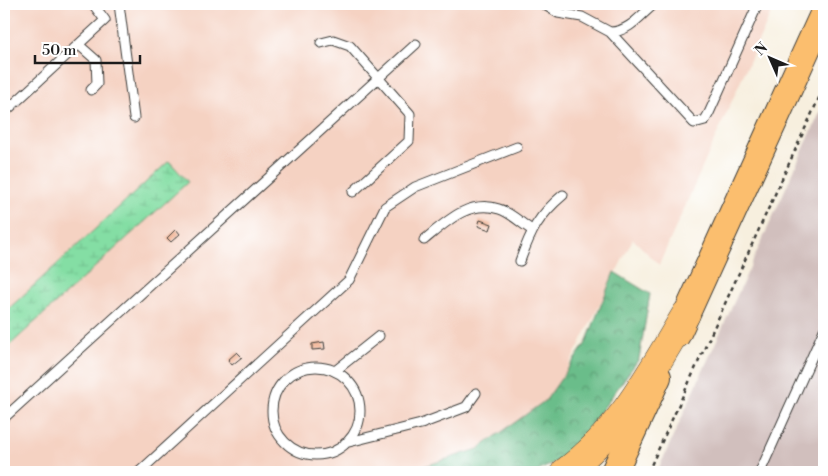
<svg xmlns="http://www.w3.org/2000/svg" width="828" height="476" font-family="'Libre Bodoni',serif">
  <defs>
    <pattern id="forest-crowns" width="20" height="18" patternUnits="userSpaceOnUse" patternTransform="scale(1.25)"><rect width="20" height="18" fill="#6bbd8a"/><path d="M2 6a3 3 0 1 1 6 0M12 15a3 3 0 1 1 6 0" fill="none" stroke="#579970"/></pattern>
    <pattern id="wetland-marsh" width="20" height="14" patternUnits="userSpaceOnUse" patternTransform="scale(1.25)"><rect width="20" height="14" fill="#84dea4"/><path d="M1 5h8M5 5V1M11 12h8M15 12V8" fill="none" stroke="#71be8d"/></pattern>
  </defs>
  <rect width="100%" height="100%" fill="#fff"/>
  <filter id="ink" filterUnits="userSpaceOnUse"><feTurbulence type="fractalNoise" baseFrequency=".02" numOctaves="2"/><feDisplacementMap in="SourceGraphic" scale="10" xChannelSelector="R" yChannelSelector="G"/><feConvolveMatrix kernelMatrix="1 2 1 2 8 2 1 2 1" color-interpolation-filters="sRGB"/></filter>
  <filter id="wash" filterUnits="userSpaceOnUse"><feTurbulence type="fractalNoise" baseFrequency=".0096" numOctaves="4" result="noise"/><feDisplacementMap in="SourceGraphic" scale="20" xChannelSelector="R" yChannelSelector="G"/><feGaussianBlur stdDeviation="1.12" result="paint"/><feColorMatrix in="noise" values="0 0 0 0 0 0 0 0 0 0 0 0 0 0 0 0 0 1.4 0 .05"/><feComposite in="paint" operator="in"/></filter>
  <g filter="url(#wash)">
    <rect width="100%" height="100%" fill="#f7efde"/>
    <path fill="#f5d2c2" d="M4 4H775L659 265 633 239 551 401 484 457 435 472H4Z"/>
    <path fill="#d1bfbd" d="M824 103V472H657L818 117Z"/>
    <path fill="url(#forest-crowns)" stroke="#446c53" d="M614 272 650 294 639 359 570 454 537 472H406L478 449 546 400 586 343Z"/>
    <path fill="url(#wetland-marsh)" stroke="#507d60" d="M169 161 188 182 10 345 4 338V313Z"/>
    <g id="blocks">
      <path fill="#eea37d" d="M480 220 492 224 490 230 478 226Z
        M176 229 180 234 171 242 167 238Z
        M324 342 325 349 312 350V344Z
        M237 352 242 357 232 365 228 360Z"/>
    </g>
  </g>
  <g filter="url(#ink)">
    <use href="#blocks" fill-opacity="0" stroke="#3d3c39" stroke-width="1"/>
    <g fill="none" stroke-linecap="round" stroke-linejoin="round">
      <g stroke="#3d3c39" stroke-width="11">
        <path id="lane" d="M119 4 134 118
          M543 4 558 13 582 17 610 32 694 123 705 120 709 113 758 4
          M610 32C629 32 641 15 654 4
          M321 43 333 40 350 46 410 114 409 141 353 192
          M79 45 96 60 97 84 91 90
          M4 113 105 20 93 4
          M424 240C446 222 469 199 499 209 510 212 522 224 532 230
          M520 261C531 231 538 216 563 195
          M272 411a44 44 0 1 1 88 0a44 44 0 1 1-88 0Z
          M335 371 379 336
          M4 418 416 44
          M345 443 421 424 466 407 476 393
          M139 472 349 280 385 207 415 187 517 147
          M760 472 824 330"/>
      </g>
      <g stroke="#3d3c39" stroke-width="28">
        <path id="primary" d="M677 335 824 12
          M614 472 658 377"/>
      </g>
      <g stroke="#3d3c39" stroke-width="29">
        <path id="highway" d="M565 472C621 431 651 372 686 314"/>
      </g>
      <path stroke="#3d3c39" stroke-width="2.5" stroke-dasharray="4 4" stroke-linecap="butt" d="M648 472 824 87"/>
      <use href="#lane" stroke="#fff" stroke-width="9"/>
      <use href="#primary" stroke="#fbbe6e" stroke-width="26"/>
      <use href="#highway" stroke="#fbbe6e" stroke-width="28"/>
    </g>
  </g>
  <rect width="828" height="476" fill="none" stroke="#fff" stroke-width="20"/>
  <g transform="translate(770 58) rotate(315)" stroke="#ffffff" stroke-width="4" paint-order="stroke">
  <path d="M0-4L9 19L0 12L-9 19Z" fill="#1c1c1c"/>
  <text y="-8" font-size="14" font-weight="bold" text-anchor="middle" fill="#1c1c1c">N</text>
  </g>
  <path d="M35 55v8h105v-8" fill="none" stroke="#1c1c1c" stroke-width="2.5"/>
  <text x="42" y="55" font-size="15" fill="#1c1c1c" stroke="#ffffff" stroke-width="4" paint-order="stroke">50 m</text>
</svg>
